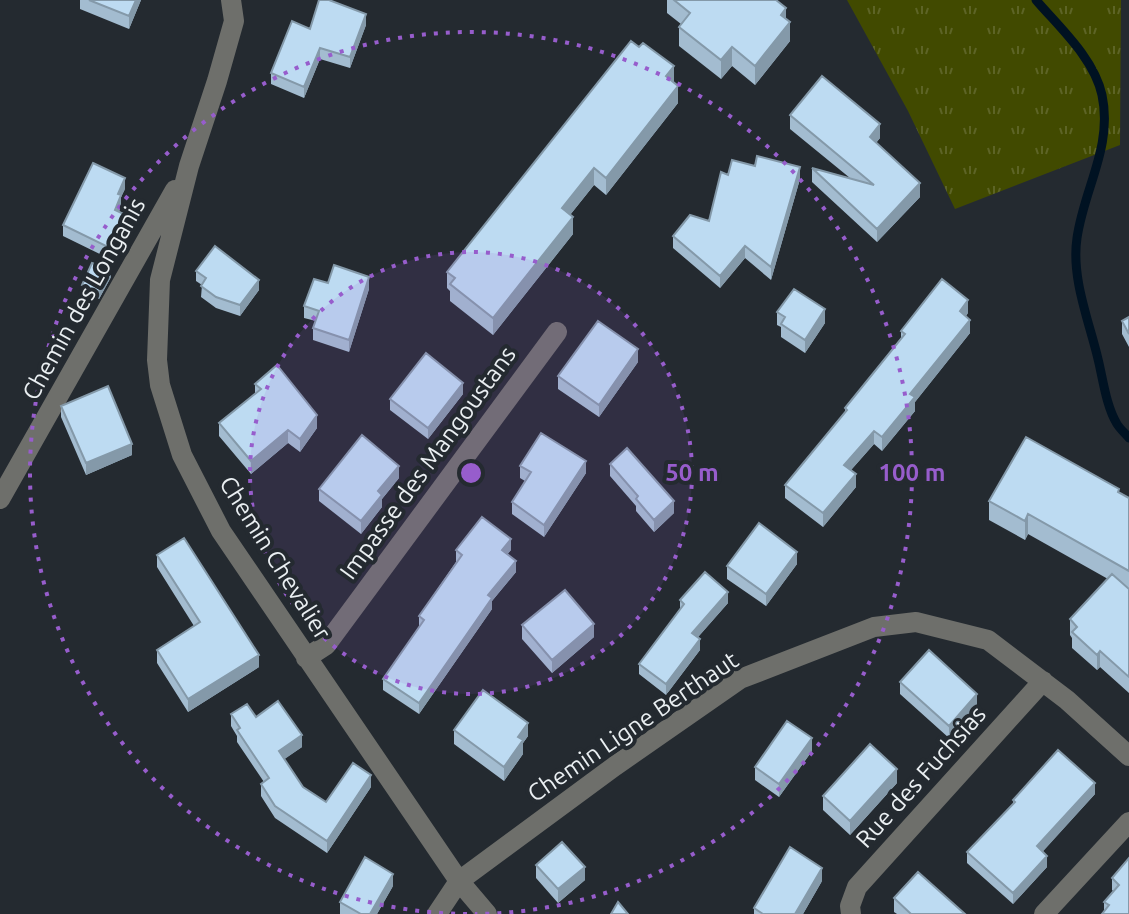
<svg xmlns="http://www.w3.org/2000/svg" width="1129" height="914" font-family="Ubuntu,sans-serif">
  <defs>
    <pattern id="grass-tufts" width="24" height="20" patternUnits="userSpaceOnUse" patternTransform="scale(2)"><rect width="24" height="20" fill="#414a00"/><path d="M3 7l-1-3M5 7V3M7 7l1-3M15 17l-1-3M17 17v-4M19 17l1-3" fill="none" stroke="#5d6426"/></pattern>
  </defs>
  <rect width="100%" height="100%" fill="#242a30"/>
  <path fill="url(#grass-tufts)" d="M847 0H1121L1120 145 955 209 908 111Z"/>
  <g fill="none" stroke-linecap="round" stroke-linejoin="round">
    <path stroke="#001222" stroke-width="9" d="M1036 0C1059 27 1094 58 1102 95 1113 147 1084 188 1077 238 1071 278 1089 321 1098 359 1103 379 1106 406 1117 424 1120 429 1125 433 1129 438"/>
    <path stroke="#6e6f6b" stroke-width="20" d="M231 0 234 21 217 81 189 166 160 280 157 360 160 385 182 455 221 531 459 881 487 914
      M0 499 175 190
      M306 658 326 645 557 332
      M437 914 459 881 615 766 740 679 874 627 916 622 988 640 1067 700 1129 756
      M851 914 850 906 857 887 1043 681
      M1044 914 1129 822"/>
  </g>
  <path fill="#a3bcd0" d="M80 0H141L129 29 80 9Z
    M667 0H776L786 19 790 41 755 85 732 66 721 79 679 46V27L681 24 667 13Z
    M366 25 350 68 320 59 304 98 271 84V73L310 29Z
    M674 83 678 103 606 195 594 185 570 215 573 234 493 335 450 301V291L447 288V272Z
    M790 115 880 138 876 143 920 197 877 242 812 182V168L850 178 790 129Z
    M728 175 800 179 771 280 745 258 720 288 673 248V236L709 221Z
    M125 189 121 197V206L119 212 126 226 110 259 63 236V225Z
    M196 271 259 290 240 316 216 308 201 297 202 285 196 281Z
    M111 277 99 299 82 292V285Z
    M328 283 369 289 349 352 313 340V328L316 321 304 318V306Z
    M777 312 825 323 805 353 781 337V327L777 325Z
    M968 313 966 316 970 333 915 402V411L882 451 874 444 851 470 856 487 823 527 785 498V485L845 412V408L901 338V331Z
    M1129 317V347L1122 334V321Z
    M638 362 599 417 558 389V376Z
    M255 384 317 428 300 452 288 443 251 474 219 436V423L255 394Z
    M463 394 428 439 390 410V399Z
    M61 406 132 455 86 475 61 417Z
    M610 464 674 513 654 532 636 511V506L610 476Z
    M520 466 586 473 544 537 512 514V502L525 481 520 478Z
    M399 478 382 499V507L361 534 319 501V489Z
    M1119 493 1129 498V693L1100 667 1097 670 1072 648V638L1070 635V619L1108 579 1028 534 1025 540 989 520V501Z
    M456 550H511L507 554 516 572 492 601V609L419 714 383 690V679L419 627V616L456 562Z
    M157 555 259 667 188 712 157 663V650L194 626 157 567Z
    M797 564 766 606 727 579V566Z
    M680 600 728 603 698 637 700 650 666 695 639 674V664L680 609Z
    M522 625 594 637 552 673 522 639Z
    M900 682 977 706 949 738 900 694Z
    M231 714 256 717 302 747 284 759 303 787 326 802 371 787 327 853 275 818 261 796V784L264 782 237 742V736L231 726Z
    M454 730 528 736 523 743V754L504 781 454 744Z
    M812 751 779 797 755 780V767Z
    M897 783 850 835 823 810V796Z
    M1095 794 1042 852 1047 867 1013 904 967 863V852L1013 805V800Z
    M1129 858V914L1104 911V902L1113 891 1112 890V878Z
    M536 865 585 880 558 903 536 878Z
    M822 881 803 914H754V908Z
    M393 886 377 914H340V902Z
    M894 898 965 914H897L894 912Z"/>
  <path fill="#8499a9" d="M136 0H141L129 29V16Z
    M786 8V27L781 15Z
    M366 14V25L350 68V57Z
    M790 22V41L755 85V66Z
    M732 47V66L721 79V60Z
    M320 48V59L304 98V87Z
    M674 66V83L666 76Z
    M678 86V103L606 195V178Z
    M880 124V138L870 150V137Z
    M800 167V179L771 280V267Z
    M594 168V185L562 225V208Z
    M125 178V189L121 197V206L115 221 118 194Z
    M920 183V197L877 242V229Z
    M126 215V226L110 259V248Z
    M573 217V234L493 335V318Z
    M745 246V258L720 288V276Z
    M111 270V277L99 299V292Z
    M369 277V289L349 352V340Z
    M259 280V290L240 316V305Z
    M968 300V313L960 324V311Z
    M825 309V323L805 353V340Z
    M970 320V333L915 402V411L882 451V437L910 394Z
    M638 349V362L599 417V405Z
    M463 383V394L428 439V428Z
    M317 415V428L300 452V439Z
    M288 430V443L251 474V461Z
    M874 431V444L844 478V465Z
    M132 444V455L86 475V463Z
    M586 461V473L544 537V525Z
    M399 466V478L382 499V507L361 534V521L378 491Z
    M856 474V487L823 527V513Z
    M674 501V513L654 532V520Z
    M1028 514V534L1025 540V521Z
    M511 539V550L502 561V550Z
    M797 552V564L766 606V594Z
    M516 561V572L492 601V609L419 714V703L488 595Z
    M728 592V603L692 644V633Z
    M594 624V637L552 673V660Z
    M700 639V650L666 695V684Z
    M1100 651V667L1097 670V655Z
    M259 655V667L188 712V699Z
    M977 694V706L949 738V726Z
    M528 723V736L523 743V754L504 781V767L518 737Z
    M302 735V747L279 763V751Z
    M812 738V751L779 797V784Z
    M897 769V783L850 835V821Z
    M371 775V787L327 853V841Z
    M1095 783V794L1037 858V846Z
    M1047 856V867L1013 904V893Z
    M585 867V880L558 903V889Z
    M822 868V881L803 914H795Z
    M393 874V886L377 914H370Z"/>
  <path fill="#bddbf2" stroke="#8499a9" stroke-width="2" d="M89 0H136L129 16Z
    M319 0H329L366 14 350 57 320 48 304 87 271 73 292 21 310 29Z
    M674 0H776L786 8 781 15 790 22 755 66 732 47 721 60 679 27 690 13Z
    M631 41 639 47 643 43 674 66 666 76 678 86 606 178 594 168 562 208 573 217 493 318 450 284 455 278 447 272Z
    M822 76 880 124 870 137 920 183 877 229 812 168 874 185 790 115Z
    M757 156 800 167 771 267 745 246 720 276 673 236 690 215 709 221 721 172 728 175 732 160 755 166Z
    M93 163 125 178 118 194 121 195 115 210 126 215 110 248 63 225Z
    M215 246 259 280 240 305 216 297 201 286 206 278 196 271Z
    M92 263 111 270 99 292 82 285Z
    M334 265 369 277 349 340 313 328 319 311 304 306 314 279 328 283Z
    M942 279 968 300 960 311 970 320 910 394 915 397 882 437 874 431 844 465 856 474 823 513 785 485 847 410 845 408 905 334 901 331Z
    M794 289 825 309 805 340 781 324 785 317 777 312Z
    M1129 317V334L1122 321Z
    M598 321 638 349 599 405 558 376Z
    M426 353 463 383 428 428 390 399Z
    M277 365 317 415 300 439 288 430 251 461 219 423 261 389 255 384Z
    M108 386 132 444 86 463 61 406Z
    M541 433 586 461 544 525 512 502 531 472 520 466Z
    M362 435 399 466 378 491 382 495 361 521 319 489Z
    M1026 437 1119 489 1118 492 1129 498V571L1028 514 1025 521 989 501Z
    M627 448 674 501 654 520 636 499 638 496 610 464Z
    M482 517 511 539 502 550 516 561 488 595 492 598 419 703 383 679 424 620 419 616 462 555 456 550Z
    M759 523 797 552 766 594 727 566Z
    M184 538 259 655 188 699 157 650 200 622 157 555Z
    M705 572 728 592 692 633 700 639 666 684 639 664 684 604 680 600Z
    M1112 574 1129 589V677L1100 651 1097 655 1072 632 1077 627 1070 619Z
    M565 590 594 624 552 660 522 625Z
    M929 650 977 694 949 726 900 682Z
    M483 690 528 723 518 737 523 740 504 767 454 730Z
    M278 701 302 735 279 751 303 787 326 802 353 763 371 775 327 841 275 806 261 784 269 778 237 730 240 728 231 714 247 704 256 717Z
    M787 721 812 738 779 784 755 767Z
    M870 744 897 769 850 821 823 796Z
    M1058 750 1095 783 1037 846 1047 856 1013 893 967 852 1015 802 1013 800Z
    M562 842 585 867 558 889 536 865Z
    M790 847 822 868 795 914H763L754 908Z
    M365 857 393 874 370 914H361L340 902Z
    M1129 858V914H1102L1109 905 1104 902 1119 885 1112 878Z
    M918 872 965 914H911L894 898Z
    M618 902 628 914H611Z"/>
  <circle cx="471" cy="473" r="221" fill="#975dcc" fill-opacity=".12"/>
  <g fill="none" stroke="#975dcc" stroke-width="4" stroke-dasharray="4 8">
    <circle cx="471" cy="473" r="221"/>
    <path d="M467 914A441 441 0 1 1 475 914"/>
  </g>
  <g text-anchor="middle" stroke-width="8" stroke-linejoin="round" paint-order="stroke">
    <g font-size="24" fill="#eaeff2" stroke="#242a30">
      <text transform="translate(84 299) rotate(-61)" y="8">Chemin des Longanis</text>
      <text transform="translate(428 463) rotate(-54)" y="8">Impasse des Mangoustans</text>
      <text transform="translate(275 558) rotate(58)" y="8">Chemin Chevalier</text>
      <text transform="translate(633 727) rotate(-34)" y="8">Chemin Ligne Berthaut</text>
      <text transform="translate(921 777) rotate(-48)" y="8">Rue des Fuchsias</text>
    </g>
  </g>
  <circle cx="471" cy="473" r="12" fill="#975dcc" stroke="#242a30" stroke-width="4"/>
  <g font-size="24" text-anchor="middle" font-weight="bold" fill="#975dcc" stroke="#242a30" stroke-width="8" stroke-linejoin="round" paint-order="stroke">
    <text x="692" y="481">50 m</text>
    <text x="912" y="481">100 m</text>
  </g>
</svg>
